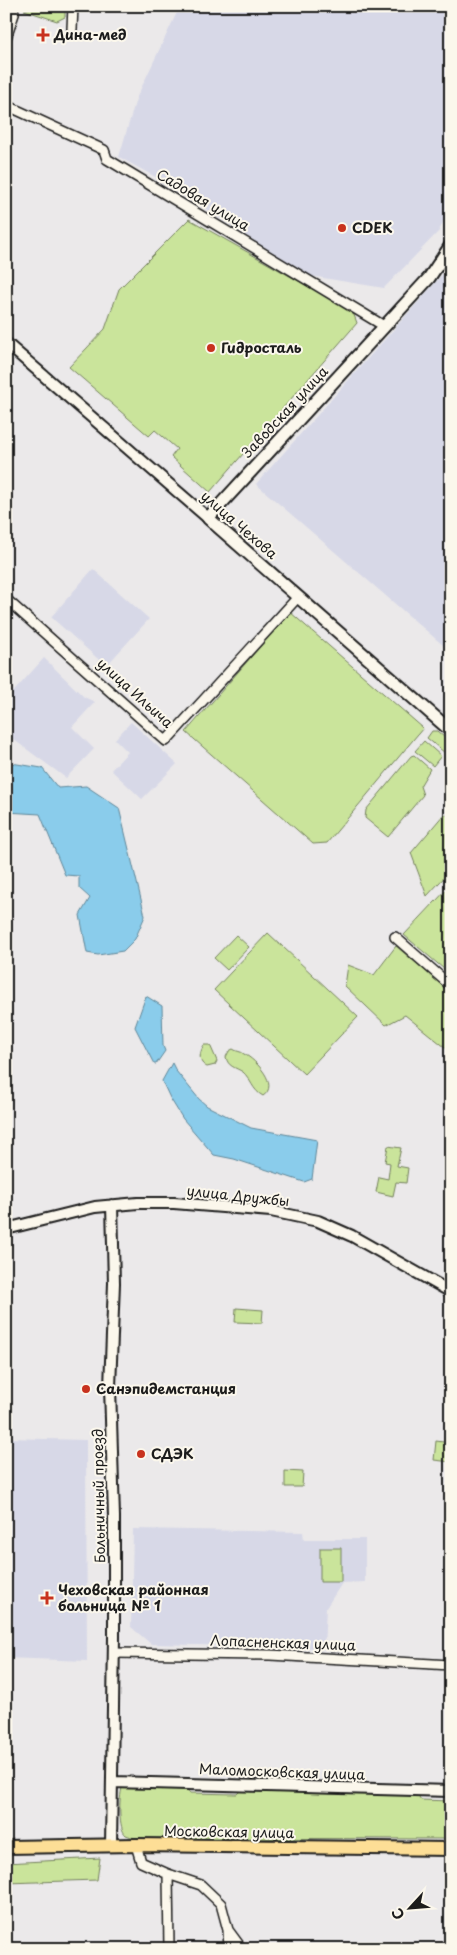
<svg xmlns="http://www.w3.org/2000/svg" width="457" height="1955" font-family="'Playpen Sans',sans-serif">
  <rect width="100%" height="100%" fill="#ebe9ea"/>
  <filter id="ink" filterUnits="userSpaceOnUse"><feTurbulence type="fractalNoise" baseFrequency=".02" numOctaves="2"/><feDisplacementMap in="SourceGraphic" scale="10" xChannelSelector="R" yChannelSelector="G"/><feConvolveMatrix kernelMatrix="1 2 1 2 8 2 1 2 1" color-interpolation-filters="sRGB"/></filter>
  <g filter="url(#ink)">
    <path fill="#d7d8e7" d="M180 6H449L451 11V205L439 231 384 288 305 275 170 185 119 157 136 99Z
      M451 265V652L256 484Z
      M93 569 149 619 106 666 51 617Z
      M44 658 84 697 95 702 72 727 94 749 66 778 6 734V697L8 698Z
      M131 722 177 764 142 799 111 770 128 752 115 739Z
      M6 1438 86 1440 87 1661 6 1658Z
      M133 1529 303 1532 304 1539H365V1582L342 1583 326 1608 324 1648 151 1644 131 1627Z"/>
    <path fill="#cae49b" stroke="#73805c" d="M38 6H65V17L57 21 24 10Z
      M189 219 341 305 354 315 357 323 210 492 171 457 177 449 155 430 149 436 69 367 105 329 119 289Z
      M290 612 423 728 327 843 313 844 186 732Z
      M432 731H437L451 743V758L427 738Z
      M424 741 441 756 433 766 415 751Z
      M414 755 430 769 420 786 423 795 388 837 365 818 366 810 411 756Z
      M444 814 451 817V870L427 896 411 853Z
      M451 885V975L404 935Z
      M268 933 358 1017 304 1074 214 990Z
      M236 935 249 947 227 970 214 958Z
      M396 946 451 993V1052L405 1015 386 1025 345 986 348 965 374 975Z
      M204 1045H210L217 1061 215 1065 207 1067C198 1063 199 1053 204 1045Z
      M233 1049C237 1052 241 1051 244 1054 256 1060 280 1085 263 1096 252 1090 251 1079 243 1072 235 1067 228 1067 226 1057L229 1051Z
      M388 1146 401 1148 397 1166 408 1168 406 1183 396 1182 393 1196 376 1192 379 1177 388 1179 390 1163 385 1162Z
      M236 1308 263 1310 262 1323 235 1322Z
      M436 1441 451 1443V1462L434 1460Z
      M285 1471 303 1472 302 1487H285Z
      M320 1548H341V1582H320Z
      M127 1786 185 1787 190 1793 237 1794 242 1789 417 1794 421 1800 451 1801V1839L134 1838C132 1837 129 1836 126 1835 118 1829 119 1798 122 1788Z
      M100 1858 97 1880 6 1883V1863Z"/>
    <path fill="#8acceb" stroke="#5e8698" d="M11 763 42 768 58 788 86 786 119 808 145 916 135 939 123 951 98 955 87 953 80 915 90 898 79 888V876L65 875 40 814 6 812V767Z
      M146 996 162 1006 163 1046 165 1051 156 1064H154L135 1027Z
      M172 1063 176 1071 199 1099 207 1106 251 1128 317 1140 312 1179 304 1182 234 1159 214 1155 183 1119 170 1098 162 1081Z"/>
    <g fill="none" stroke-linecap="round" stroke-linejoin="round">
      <g stroke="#1c1c1c" stroke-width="12">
        <path id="minor" d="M72 29 73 6
          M6 38 14 14 13 6
          M6 105 104 150 107 159 384 326
          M6 599 166 741 298 597
          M395 937 451 986
          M114 1653 270 1655 451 1665
          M136 1845 141 1862 168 1874 201 1885 221 1904 228 1930 242 1949
          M168 1874 169 1949
          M228 1930 229 1949"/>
      </g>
      <g stroke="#1c1c1c" stroke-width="14">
        <path id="tertiary" d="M6 343 208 518
          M6 1229 95 1207 138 1203H174L271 1211 318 1221 352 1236 451 1292
          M113 1782 451 1791
          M111 1846 114 1637V1517L110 1387 114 1283 112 1205"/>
      </g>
      <g stroke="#1c1c1c" stroke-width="15">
        <path id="secondary" d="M451 245 429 278 208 518 451 731"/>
      </g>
      <g stroke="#1c1c1c" stroke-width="16">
        <path id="primary" d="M6 1847 136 1845 451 1849"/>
      </g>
      <use href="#minor" stroke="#fbf7ec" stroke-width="9"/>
      <use href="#tertiary" stroke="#fbf7ec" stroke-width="10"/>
      <use href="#secondary" stroke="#fbf7ec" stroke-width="11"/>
      <use href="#primary" stroke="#fdde96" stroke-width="12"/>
    </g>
  </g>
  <g fill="#c8321e" stroke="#fbf7ec" stroke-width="2">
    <path d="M40.5 27.5h5v5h5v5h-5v5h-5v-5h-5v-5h5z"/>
    <circle cx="342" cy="228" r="5"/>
    <circle cx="211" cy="348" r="5"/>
    <circle cx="86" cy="1389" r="5"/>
    <circle cx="141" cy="1454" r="5"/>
    <path d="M44.5 1590.5h5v5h5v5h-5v5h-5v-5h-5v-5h5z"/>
  </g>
  <g text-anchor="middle" stroke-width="4" stroke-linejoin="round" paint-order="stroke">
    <g font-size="14" font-weight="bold" fill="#1c1c1c" stroke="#fbf7ec" text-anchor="start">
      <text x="54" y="40">Дина-мед</text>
      <text x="352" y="233">CDEK</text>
      <text x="221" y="353">Гидросталь</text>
      <text x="96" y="1394">Санэпидемстанция</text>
      <text x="151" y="1459">СДЭК</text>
      <text x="58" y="1595">Чеховская районная<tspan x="58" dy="16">больница № 1</tspan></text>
    </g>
    <g font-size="14" fill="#1c1c1c" stroke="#fbf7ec">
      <text transform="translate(203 200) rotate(31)" y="5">Садовая улица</text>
      <text transform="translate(285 412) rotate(-47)" y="5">Заводская улица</text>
      <text transform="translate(239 525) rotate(41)" y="5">улица Чехова</text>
      <text transform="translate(135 693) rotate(42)" y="5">улица Ильича</text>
      <text transform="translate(238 1196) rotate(6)" y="5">улица Дружбы</text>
      <text transform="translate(99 1496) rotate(-91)" y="5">Больничный проезд</text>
      <text transform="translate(283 1643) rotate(2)" y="5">Лопасненская улица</text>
      <text transform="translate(282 1772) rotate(2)" y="5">Маломосковская улица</text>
      <text transform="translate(229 1832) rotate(1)" y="5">Московская улица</text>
    </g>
  </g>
  <rect width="457" height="1955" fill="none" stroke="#fbf7ec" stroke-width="25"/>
  <rect x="12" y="12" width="432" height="1930" fill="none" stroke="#1c1c1c" stroke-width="2" filter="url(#ink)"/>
  <g transform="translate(410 1908) rotate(244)" stroke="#fbf7ec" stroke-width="4" paint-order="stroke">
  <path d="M0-4L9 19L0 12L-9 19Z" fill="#1c1c1c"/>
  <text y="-8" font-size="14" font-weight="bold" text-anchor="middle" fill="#1c1c1c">С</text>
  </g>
</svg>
